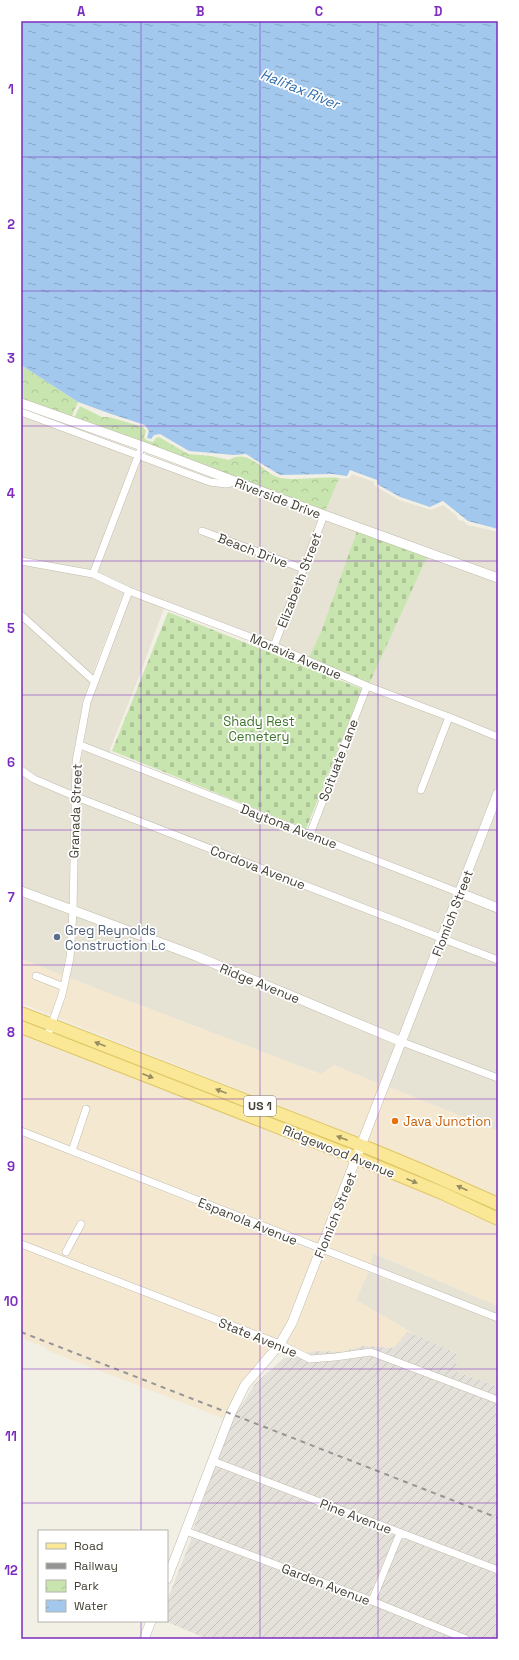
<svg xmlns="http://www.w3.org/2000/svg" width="519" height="1660" font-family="'Space Grotesk',sans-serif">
  <defs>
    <pattern id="industrial-furrows" width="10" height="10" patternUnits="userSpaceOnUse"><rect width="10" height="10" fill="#e4e1da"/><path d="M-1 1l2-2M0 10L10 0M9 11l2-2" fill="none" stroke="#c5c2bc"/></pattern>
    <pattern id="cemetery-stones" width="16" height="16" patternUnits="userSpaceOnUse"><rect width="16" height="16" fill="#c8e5af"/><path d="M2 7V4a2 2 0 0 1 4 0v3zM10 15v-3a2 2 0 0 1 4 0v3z" fill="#adc697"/></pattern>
    <pattern id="park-crowns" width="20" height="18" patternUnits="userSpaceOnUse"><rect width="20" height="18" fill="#c8e5af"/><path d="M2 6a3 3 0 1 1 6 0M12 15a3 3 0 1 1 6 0" fill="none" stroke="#adc697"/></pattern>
    <pattern id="water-ripples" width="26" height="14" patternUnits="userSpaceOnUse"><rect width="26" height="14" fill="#a3c8ed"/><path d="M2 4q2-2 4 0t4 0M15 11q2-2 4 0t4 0" fill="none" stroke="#86a4c1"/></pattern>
  </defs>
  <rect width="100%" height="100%" fill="#f2efe5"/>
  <path fill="#e6e2d4" d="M21 416 134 456 91 570 21 557Z
    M141 459 210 485 226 487 234 486 319 517 301 565 199 526 198 533 299 571 272 641 130 587 98 572Z
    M352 474 374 482 375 486 399 500 431 510 443 505 457 516 458 520 463 521 469 526H473L498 532V574L325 512 339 478 349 479Z
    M326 520 357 531 321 632 309 657 279 644Z
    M373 537 498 582V733L447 712 369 684 426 557Z
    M21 565 93 577 124 592 92 675 21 610Z
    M131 595 164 608 141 672 110 749 111 753 84 743 90 703Z
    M21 619 90 681 83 701 73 761 71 791 35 776 21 766Z
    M369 691 444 719 417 792 423 795 451 721 498 741V783L457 888 314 832Z
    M83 750 455 894 440 933 78 794 80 763Z
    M21 774 71 798 69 906 21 887Z
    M78 801 438 940 400 1037 76 909Z
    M498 804V904L464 891Z
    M21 895 69 913 66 957 62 975 26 961 21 957Z
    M462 897 498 911V956L447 936Z
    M76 916 195 960 397 1043 382 1085 334 1065 321 1074 69 978 73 959Z
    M444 942 498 963V1075L407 1040Z
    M404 1046 498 1082V1131L389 1087Z
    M373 1253 498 1306V1315L370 1265Z
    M368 1272 498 1322V1387L457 1372 456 1353 419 1337 356 1300Z"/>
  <path fill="#f4e8d1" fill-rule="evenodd" d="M21 957 26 961 62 975 61 982 33 971 32 978 59 989 51 1015 21 1003Z
    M69 978 321 1074 334 1065 382 1085 361 1138 58 1018 65 997Z
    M21 1030 352 1160 318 1245 76 1149 90 1108 84 1104 69 1146 21 1128Z
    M389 1087 498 1131V1196L368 1141Z
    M21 1135 316 1252 289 1321 278 1340 21 1240ZM79 1219 85 1224 67 1256 61 1253 70 1235Z
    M359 1163 498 1223V1306L374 1253 370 1265 325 1248Z
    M21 1248 274 1346 225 1419 46 1350 47 1348 21 1338Z
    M323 1254 368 1272 356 1300 419 1337 408 1332 393 1348 362 1346 343 1352 315 1351 306 1353 285 1343 296 1324Z"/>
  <path fill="url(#industrial-furrows)" d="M408 1332 456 1353 457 1372 498 1387V1396L372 1349 334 1354 310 1355 306 1353 315 1351 343 1352 362 1346 393 1348Z
    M295 1356 311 1362 336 1361 371 1356 498 1404V1567L218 1459 235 1415 255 1384 284 1358Z
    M216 1465 395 1535 369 1596 193 1530 204 1496Z
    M192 1537 370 1604 457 1639H207L165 1621H167V1601Z
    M402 1537 498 1574V1639H475L376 1599Z"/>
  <path fill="url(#cemetery-stones)" d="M357 531 427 557 369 684 309 657 321 632Z
    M168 612 362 689 306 829 112 751Z"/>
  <path fill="url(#park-crowns)" d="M21 365 78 402 70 421 21 403Z
    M80 406 102 417H109L143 427 146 431 144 437 146 440 153 442 156 438 159 437 188 454 211 456 229 460C251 447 263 475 281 478 298 481 320 476 339 478L325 512 74 418Z"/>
  <path fill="url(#water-ripples)" d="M21 21H498V529L468 521 443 501 430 507 400 497 377 484V480L350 470 347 476 332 474 280 475 246 454 234 455 189 451 160 434 154 435 151 439 147 438 149 431 145 425 111 414 78 402 21 365Z"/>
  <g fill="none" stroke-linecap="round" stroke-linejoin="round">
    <g stroke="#c0bbab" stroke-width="8">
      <path id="minor" d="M21 412 210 482 226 484 235 482
        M202 531 304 569
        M21 561 93 574 129 591 274 646 367 686 449 717 498 737
        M93 574 140 451
        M21 615 94 681
        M274 646 324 515
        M80 745 460 893
        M21 770 34 779 74 796 498 960
        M421 790 449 717
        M310 834 367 686
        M36 976 64 987
        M47 1037 62 995 70 958 73 911 76 762 87 702 129 591
        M402 1042 498 1078
        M21 1131 498 1318
        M72 1151 86 1109
        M21 1244 280 1344 310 1359 335 1357 371 1352 498 1400
        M66 1252 81 1224
        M213 1461 498 1570
        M186 1531 372 1601 466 1639
        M372 1601 400 1533"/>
    </g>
    <g stroke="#c0bbab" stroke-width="10">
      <path id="tertiary" d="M21 403 142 446 324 515 498 578
        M21 891 196 956 402 1042
        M460 893 498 908
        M167 1579 231 1413 245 1385 280 1344 292 1323 498 793
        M144 1639 151 1621"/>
    </g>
    <g stroke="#dfc666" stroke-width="14">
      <path id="primary" d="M21 1013 373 1150 421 1170 498 1204
        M21 1027 357 1158 442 1193 498 1219"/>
    </g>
    <use href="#minor" stroke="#fff" stroke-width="7"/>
    <use href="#tertiary" stroke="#fff" stroke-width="9"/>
    <use href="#primary" stroke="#fae896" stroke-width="12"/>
    <path stroke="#959595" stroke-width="2" stroke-dasharray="5 5" stroke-linecap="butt" d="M21 1332 498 1518"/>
  </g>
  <defs><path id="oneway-solid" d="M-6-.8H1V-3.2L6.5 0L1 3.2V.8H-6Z"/></defs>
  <g fill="#968c61">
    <use href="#oneway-solid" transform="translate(100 1044) rotate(-159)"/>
    <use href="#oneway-solid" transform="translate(148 1076) rotate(21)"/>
    <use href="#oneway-solid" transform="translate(221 1091) rotate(-159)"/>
    <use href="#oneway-solid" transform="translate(342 1138) rotate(-159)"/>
    <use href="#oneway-solid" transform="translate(412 1181) rotate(22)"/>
    <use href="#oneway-solid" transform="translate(462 1188) rotate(-156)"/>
  </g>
  <path fill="none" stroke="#7b2cbf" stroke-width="1" stroke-opacity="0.55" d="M141 21V1531M260 21V1639M378 21V1639M21 157H498M21 291H498M21 426H498M21 561H498M21 695H498M21 830H498M21 965H498M21 1099H498M21 1234H498M21 1369H498M21 1503H498M141 1621V1639"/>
  <circle fill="#5c6f8a" stroke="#fff" stroke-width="1.5" cx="57" cy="937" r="4"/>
  <circle fill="#e8710a" stroke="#fff" stroke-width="1.5" cx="395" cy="1121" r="4"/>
  <g text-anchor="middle" stroke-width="3.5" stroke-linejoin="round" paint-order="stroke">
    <rect fill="#fff" stroke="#7c7972" stroke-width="1" x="244" y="1096" width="32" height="20" rx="3"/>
    <g font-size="12" font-weight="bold" fill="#444035">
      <text x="260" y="1110">US 1</text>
    </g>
    <g font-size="13" fill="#444035" stroke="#fff">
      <text transform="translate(278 498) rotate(21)" y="5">Riverside Drive</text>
      <text transform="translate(253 550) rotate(21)" y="5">Beach Drive</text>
      <text transform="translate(299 580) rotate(-69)" y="5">Elizabeth Street</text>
      <text transform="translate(296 656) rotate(23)" y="5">Moravia Avenue</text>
      <text transform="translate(338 760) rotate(-69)" y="5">Scituate Lane</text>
      <text transform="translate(75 811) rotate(-88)" y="5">Granada Street</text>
      <text transform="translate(289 826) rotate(21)" y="5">Daytona Avenue</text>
      <text transform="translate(258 867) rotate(21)" y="5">Cordova Avenue</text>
      <text transform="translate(452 913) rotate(-69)" y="5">Flomich Street</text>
      <text transform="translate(260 983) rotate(22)" y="5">Ridge Avenue</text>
      <text transform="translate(339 1151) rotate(22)" y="5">Ridgewood Avenue</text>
      <text transform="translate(335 1215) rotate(-68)" y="5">Flomich Street</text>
      <text transform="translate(248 1221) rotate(22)" y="5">Espanola Avenue</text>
      <text transform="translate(258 1337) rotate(22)" y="5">State Avenue</text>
      <text transform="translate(356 1516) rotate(21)" y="5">Pine Avenue</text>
      <text transform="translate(326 1584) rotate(21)" y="5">Garden Avenue</text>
    </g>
    <g font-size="13" fill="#3f742b" stroke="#fff">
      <text x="259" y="726">Shady Rest<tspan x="259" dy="15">Cemetery</tspan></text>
    </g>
    <g font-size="13" fill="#4e5e75" stroke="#fff" text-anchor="start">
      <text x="65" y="935">Greg Reynolds<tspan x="65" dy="15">Construction Lc</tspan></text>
    </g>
    <g font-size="13" fill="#c56008" stroke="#fff" text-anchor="start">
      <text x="403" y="1126">Java Junction</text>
    </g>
    <g font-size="14" font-style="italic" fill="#326dac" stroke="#fff">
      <text transform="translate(300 89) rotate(22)" y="5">Halifax River</text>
    </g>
  </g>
  <rect width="519" height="1660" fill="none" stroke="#ffffff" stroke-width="44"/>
  <rect x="38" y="1530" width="130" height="92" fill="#ffffff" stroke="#b4b3ae"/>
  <rect x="46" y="1543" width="20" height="6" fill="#fae896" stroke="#b4b3ae"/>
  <text x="74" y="1550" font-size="12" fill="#444035">Road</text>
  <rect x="46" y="1563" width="20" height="6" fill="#959595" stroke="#b4b3ae"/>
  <text x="74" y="1570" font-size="12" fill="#444035">Railway</text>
  <rect x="46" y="1580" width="20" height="12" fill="url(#park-crowns)" stroke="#b4b3ae"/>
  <text x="74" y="1590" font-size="12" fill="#444035">Park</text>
  <rect x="46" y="1600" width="20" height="12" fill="url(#water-ripples)" stroke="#b4b3ae"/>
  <text x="74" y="1610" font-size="12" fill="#444035">Water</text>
  <rect x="22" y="22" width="475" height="1616" fill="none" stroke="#7b2cbf" stroke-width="1.5"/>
  <g font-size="13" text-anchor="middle" font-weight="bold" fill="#7b2cbf">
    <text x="81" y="16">A</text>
    <text x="200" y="16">B</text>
    <text x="319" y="16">C</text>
    <text x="438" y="16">D</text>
    <text x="11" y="94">1</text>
    <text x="11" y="229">2</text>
    <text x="11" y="363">3</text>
    <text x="11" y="498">4</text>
    <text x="11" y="633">5</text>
    <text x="11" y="767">6</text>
    <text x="11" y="902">7</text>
    <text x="11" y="1037">8</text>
    <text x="11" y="1171">9</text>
    <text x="11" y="1306">10</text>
    <text x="11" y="1441">11</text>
    <text x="11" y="1575">12</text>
  </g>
</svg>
